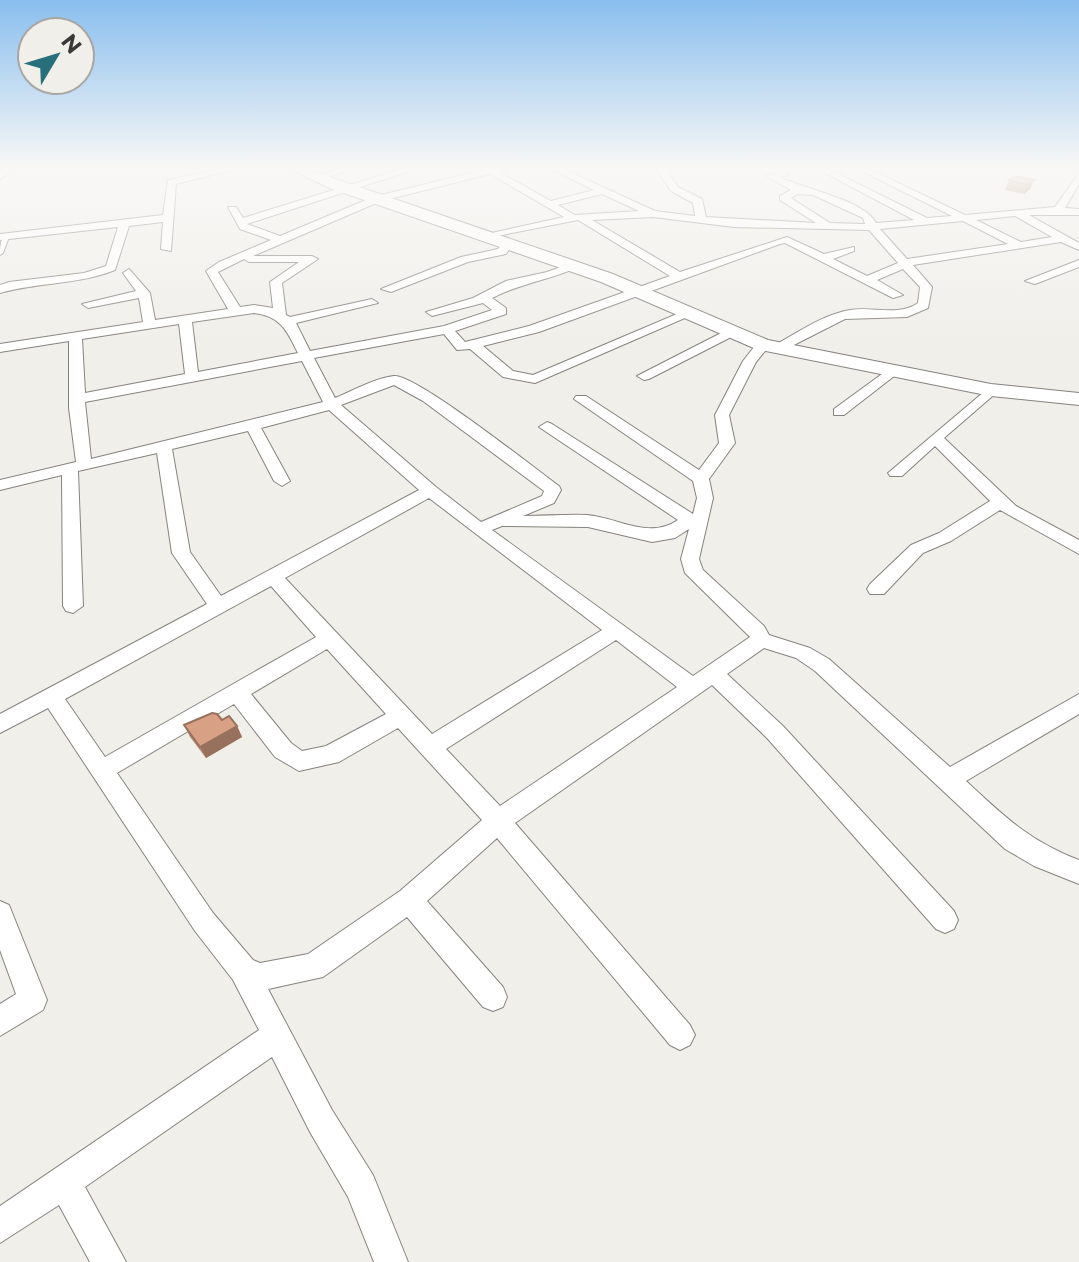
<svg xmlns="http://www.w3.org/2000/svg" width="1079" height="1262" font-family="Montserrat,sans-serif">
  <rect width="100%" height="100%" fill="#f1efea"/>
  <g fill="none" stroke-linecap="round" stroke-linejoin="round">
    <g stroke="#86837f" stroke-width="2">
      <path id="lane" d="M86 167H90V171H86Z
        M6 235 9 237 3 253 0 255C0 248 0 239 6 235Z"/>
    </g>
    <g stroke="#86837f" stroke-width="2">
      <path id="street" d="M228 167H244L176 184 171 251 161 249 163 222 129 226 115 270C78 285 38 282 0 293V285L9 282 84 273 106 266 118 227 0 240V234L163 215 168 180Z
        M344 167H357L317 181 312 178Z
        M408 167H422L247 224 280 236 373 197 483 170 482 167H511L499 172 551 201 594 190 547 167H559L655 211 695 216 693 203 671 191 655 167H664L678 187 702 199 706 217 816 223 780 200V196L791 190 766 176 786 170 789 175 780 177C803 189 865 200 876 223L914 220 814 167H824L927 218 952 216 854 167H865L965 215 1055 207 1079 173V184L1065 208 1079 209V215H1029L1079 243V250L1061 242 913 265 932 287 928 308 907 317 845 319 780 352 773 348 775 345C799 332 822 315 850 310 873 306 897 317 918 303L920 287 903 269 877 280 903 295 893 298 785 243 780 244 539 332 483 346 513 371 533 375 684 311 694 314 535 383 503 377 470 349 457 350 444 334 314 358 335 398C352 391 375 378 394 376 416 374 534 468 559 486L561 490 554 503 523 516C544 516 566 514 587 515 620 518 648 540 678 520L539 427 547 422 552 424 693 514 697 498 693 481 574 399 576 396H586L699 470 719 443 715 415 743 361 758 342H768L770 345 756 362 729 415 735 443 709 479 713 498 699 559 703 570 764 626 769 635 810 648 829 659 950 767 1079 694V714L966 781C1005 817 1029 841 1079 860V884L1034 866 1005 849 815 671 796 658 764 648 727 674 783 726 954 911 958 920 954 929 945 933 936 929 767 738 712 685 515 823 690 1025 695 1035 690 1045 680 1050 670 1045 497 838 427 901 503 987 507 997 503 1007 493 1011 483 1007 407 917 323 977 268 989 332 1110 373 1175 408 1262H374L348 1197 310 1132 272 1057 85 1187 126 1262H90L59 1205 0 1243V1206L259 1030 233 980 195 931 48 708 0 733V714L207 604 172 553 157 453 78 471 83 606 73 613 66 611 63 606 62 475 0 490V480L76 462 69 408V341L0 352V344L143 322 139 298 88 308 82 304 136 291 123 273 129 269 150 293 155 320 228 309 206 271 219 262 271 240 240 229 228 207H236L243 218ZM490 174 564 217 487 234V238L578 220 670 276 529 326 465 342 455 331 506 314V308L492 298C519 284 548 280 576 268L578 266 572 263 547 272 506 281 473 298 426 312 432 316 483 303 492 310 444 326 310 351 296 323 378 303 372 299 290 317 286 315 282 283 318 259 312 256H253L381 201ZM602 194 639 211 575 215 558 205ZM798 194 813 195 863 218 865 224 830 223 791 198ZM1015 216 1052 237 1021 242 976 220ZM653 217 734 227 869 230 898 263 867 276 833 259 854 251V247L824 254 787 237 680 272 592 220ZM963 221 1008 244 907 259 880 229ZM244 259 249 262H299L270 282 273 308 254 305 240 307 218 272ZM254 313C281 316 287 331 298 353L198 372 192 322ZM179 324 185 374 85 393 82 339ZM302 361 323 402 91 459 85 402ZM394 385 423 401 544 491 542 496 481 522 436 487 341 405ZM329 410 419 490 221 596 190 552 172 449 248 431 274 481 282 486 290 481 261 428ZM429 498 602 630 432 734 285 578ZM502 526 588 527 652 542 675 538 689 529 681 559 685 573 750 637 693 676 492 530ZM271 586 316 637 105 757 65 699ZM616 640 677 687 500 806 446 749ZM327 649 386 714 326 746 302 751 291 743 251 694ZM234 704 275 757 299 771 339 762 398 728 482 820 400 891 308 954 260 963 253 960 213 913 117 773Z
        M505 240 514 242 506 254 468 262 391 292 381 289 461 257 498 249Z
        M1079 260V267L1035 284 1025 281Z
        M727 330 739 333 649 379 644 380 637 376Z
        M893 366 900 370 898 373 844 415H834V409Z
        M991 386 996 387V393L944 438 1016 506 1079 540V554L1000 510 951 541 923 553 884 594H870L867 589 870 584 911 545 939 533 990 501 935 446 902 476H890L888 473Z
        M0 901 9 905 47 1000 43 1010 0 1036V1004L16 994 0 950Z"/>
    </g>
    <g stroke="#86837f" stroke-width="2">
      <path id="secondary" d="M3 167H17L0 179V169Z
        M285 167H301L613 274 768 340 991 384 1079 393V405L991 396 756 349 601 282 332 189Z"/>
    </g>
    <use href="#lane" fill="#fff" fill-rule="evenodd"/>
    <use href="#street" fill="#fff" fill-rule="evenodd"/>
    <use href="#secondary" fill="#fff" fill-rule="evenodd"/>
  </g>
  <path fill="#ba8a72" d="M1009 180H1034L1030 189 1024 194 1005 190Z
    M222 720 237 726 242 737 206 758 190 737 184 725Z"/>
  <path fill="#97715d" d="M1034 180 1030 189 1024 194 1027 185Z
    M237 726 242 737 206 758 200 747Z"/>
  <path fill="#d8a185" stroke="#97715d" stroke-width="2" d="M1015 176 1034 180 1027 185 1009 180Z
    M212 713 217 714 222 720 229 716 237 726 200 747 184 725Z"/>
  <linearGradient id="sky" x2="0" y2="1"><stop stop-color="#89beee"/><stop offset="0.49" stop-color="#f9f8f6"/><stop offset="1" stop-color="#f9f8f6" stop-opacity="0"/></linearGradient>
  <rect width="1079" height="343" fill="url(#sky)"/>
  <g transform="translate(56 56) rotate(52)"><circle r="38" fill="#f1efea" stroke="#a8a6a2" stroke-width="2"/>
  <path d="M0-6L14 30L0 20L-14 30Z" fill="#276f7b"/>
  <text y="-12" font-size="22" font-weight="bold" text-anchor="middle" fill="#3a3937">N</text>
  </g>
</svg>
